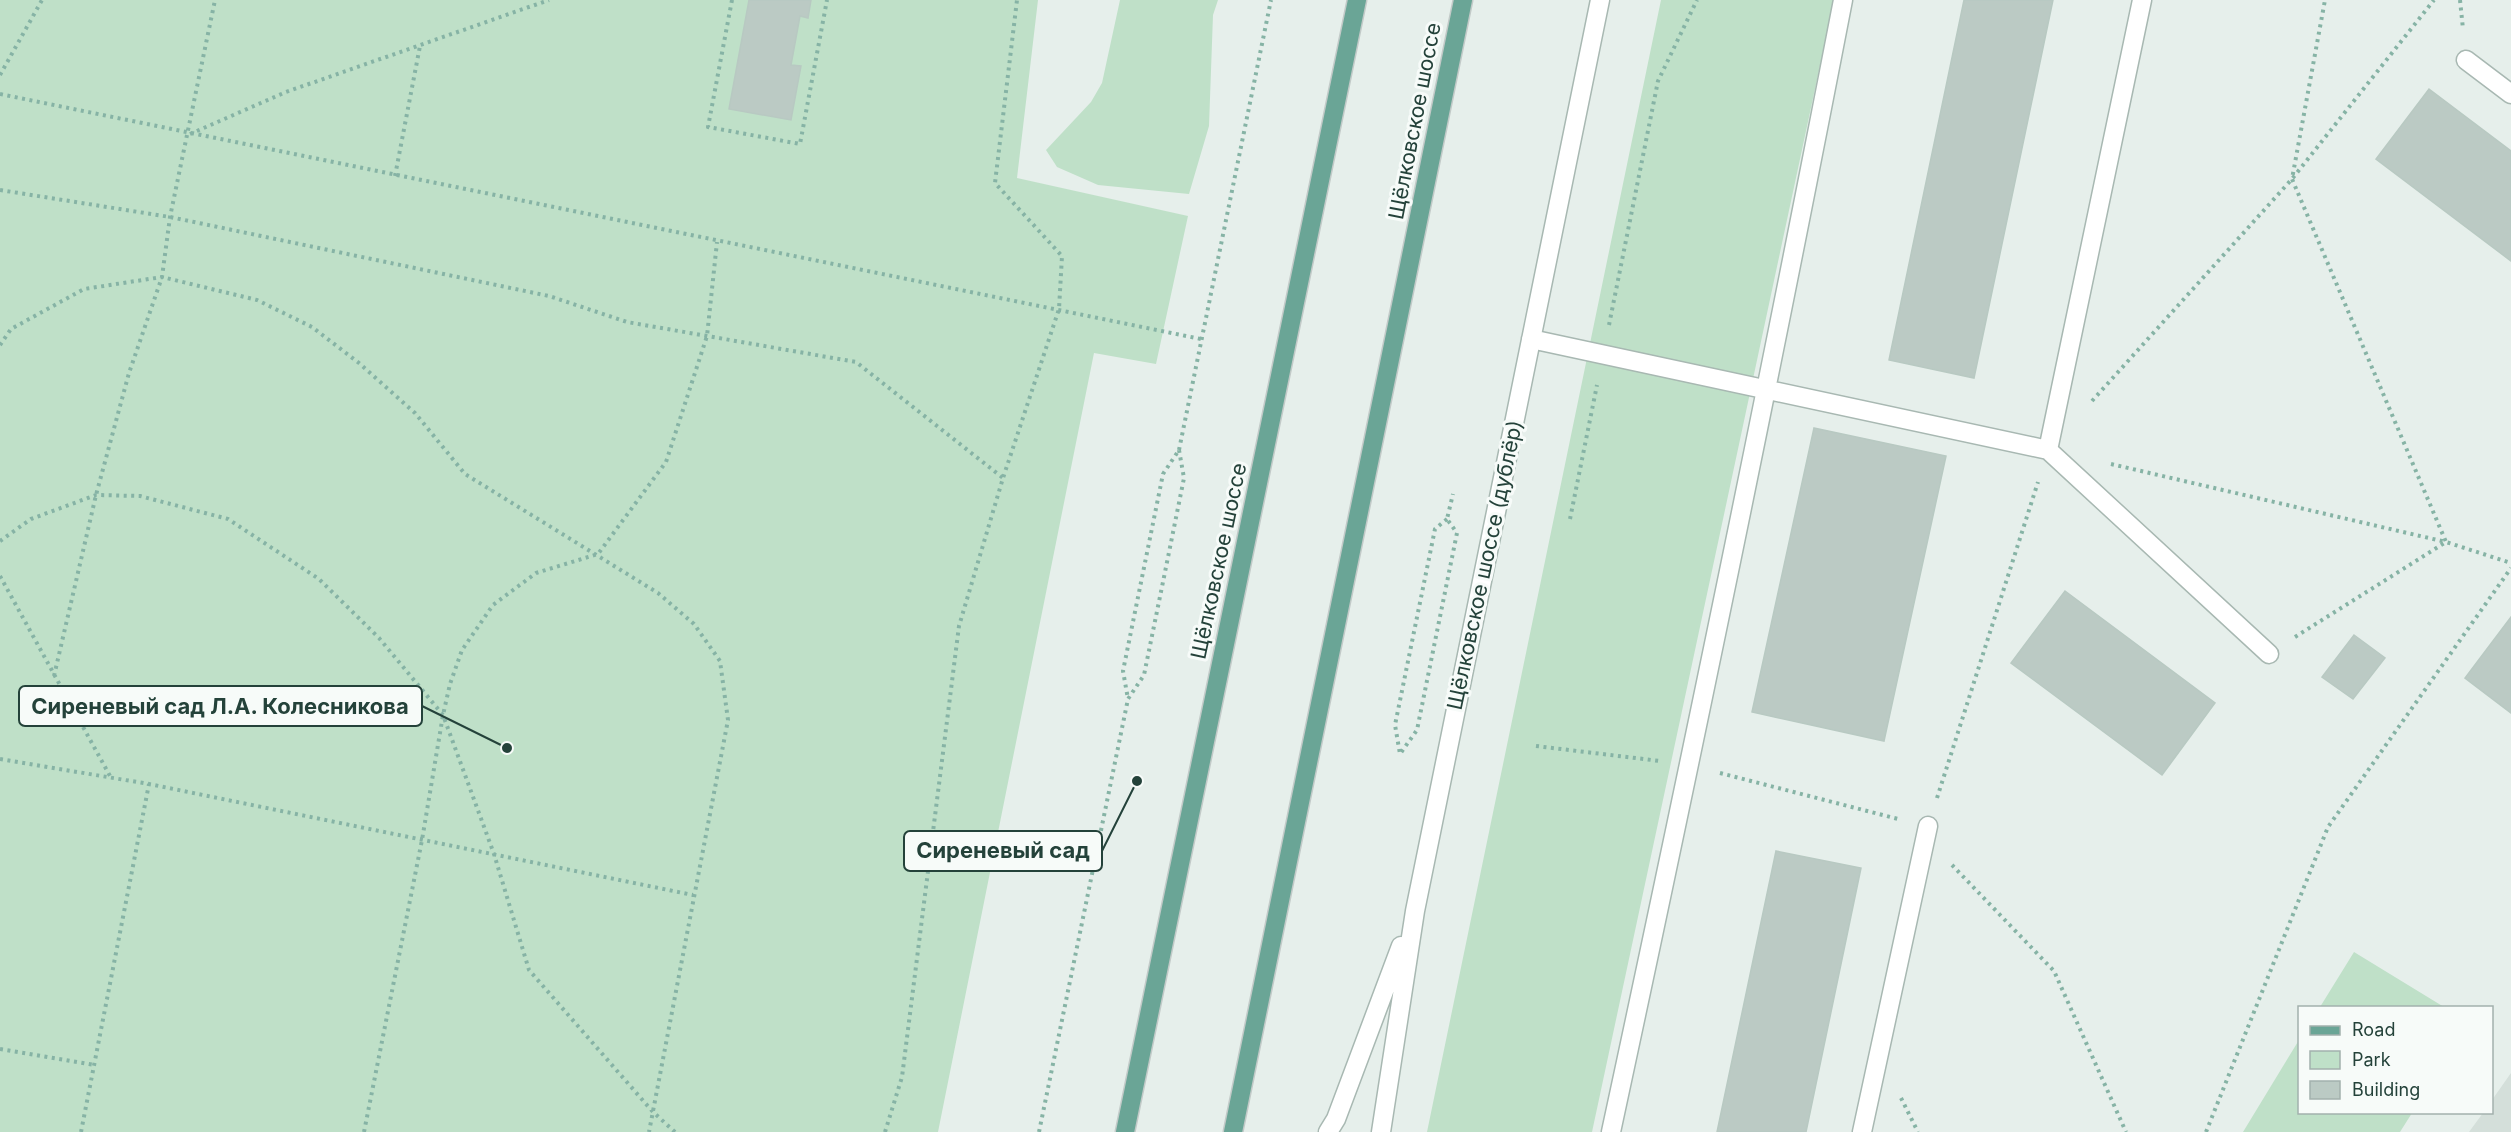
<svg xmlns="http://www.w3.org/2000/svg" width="2511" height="1132" font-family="Inter,sans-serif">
  <rect width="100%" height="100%" fill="#e6efeb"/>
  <path fill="#d4dfda" d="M2511 1073V1132H2469L2483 1113 2492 1112V1100Z"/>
  <path fill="#bfe0c8" d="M0 0H1038L1017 178 1188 216 1156 364 1094 353 938 1132H0Z
    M1120 0H1218L1213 15 1209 126 1189 194 1098 185 1057 167 1046 150 1091 102 1102 83Z
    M1661 0H1834L1592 1132H1427Z
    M2354 952 2444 1007H2320Z
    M2299 1040 2300 1112 2412 1113 2400 1132H2243Z"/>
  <path fill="#bbcac4" stroke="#b8c9c2" stroke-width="1.5" d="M749 0H811L808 18 800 16 791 65 801 66 791 120 729 109Z
    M1964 0H2053L1974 378 1889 360Z
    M2429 89 2511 151V261L2376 159Z
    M1814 428 1946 456 1884 741 1752 712Z
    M2065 591 2215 703 2162 775 2011 663Z
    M2511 617V713L2465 678Z
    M2354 635 2385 658 2353 699 2322 677Z
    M1776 851 1861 868 1806 1132H1717Z"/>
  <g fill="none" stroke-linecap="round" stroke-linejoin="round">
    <g stroke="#a8b8b2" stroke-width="21">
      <path id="minor" d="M2466 60 2511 94
        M1531 339 2048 450 2269 654
        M2048 450 2142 0
        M1328 1132 1336 1119 1401 946
        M1381 1132 1415 911 1600 0
        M1611 1132C1692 755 1770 378 1843 0
        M1862 1132 1928 826"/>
    </g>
    <g stroke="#c2cac8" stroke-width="21">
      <path id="major" d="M1125 1132 1357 0
        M1233 1132 1463 0"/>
    </g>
    <path stroke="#86b3a5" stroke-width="4" stroke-dasharray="3 4.5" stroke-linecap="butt" d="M732 0 708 127 800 144 827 0
      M2460 0 2463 29
      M0 75 42 0
      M0 94 1201 339
      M190 134 286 92 549 0
      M395 176 420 46
      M0 190 170 217 549 296 627 322 856 362 1003 478
      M1609 325 1658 81 1697 0
      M0 345 11 329 84 289 162 277 257 300 312 327 359 363 415 413 465 474 658 593 694 624 720 661 728 720 649 1132
      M2092 401 2292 179 2434 0
      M1179 450 1184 478 1164 577 1144 675 1128 699 1123 671 1163 474Z
      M1179 450 1271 0
      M2111 464 2446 542 2292 179 2325 0
      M1447 519 1435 529 1395 725 1400 754 1417 730 1457 533 1447 519 1453 494
      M1570 519 1597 385
      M0 541 31 519 96 495 140 496 228 519 319 579 379 638 443 715 494 854 529 970 653 1112 675 1132
      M0 576 110 776
      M2295 637 2446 542 2511 563
      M54 676 96 495 129 373 162 277 170 217 215 0
      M1536 746 1660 761
      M0 759 149 784 693 895
      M1720 773 1898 819
      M1937 798 2038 482
      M1952 865 2054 971 2126 1132
      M0 1049 95 1065
      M1901 1098 1918 1132
      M81 1132 149 784
      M364 1132 422 840 443 715 450 684 462 650 493 605 536 573 598 554 666 462 707 336 717 242
      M885 1132 902 1077 959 626 1003 478 1059 309 1062 256 995 183 1017 0
      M1039 1132 1128 699
      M2206 1132 2328 827 2511 568"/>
    <use href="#minor" stroke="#fff" stroke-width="18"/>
    <use href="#major" stroke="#6aa596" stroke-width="18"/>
  </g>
  <g text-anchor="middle" stroke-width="6" stroke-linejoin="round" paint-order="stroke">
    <g font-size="21" fill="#24423a" stroke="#f7fbf9">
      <text transform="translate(1415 121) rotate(-79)" y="7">Щёлковское шоссе</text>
      <text transform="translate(1219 561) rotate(-78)" y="7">Щёлковское шоссе</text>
      <text transform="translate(1485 565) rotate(-78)" y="7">Щёлковское шоссе (дублёр)</text>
    </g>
  </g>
  <path fill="none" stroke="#24423a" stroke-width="2" d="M507 748L422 706M1137 781L1102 851"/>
  <g fill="#24423a" stroke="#f7fbf9" stroke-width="2">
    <circle cx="507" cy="748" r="6"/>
    <circle cx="1137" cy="781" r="6"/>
  </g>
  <g fill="#f7fbf9" stroke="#24423a" stroke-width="2">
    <rect x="19" y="686" width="403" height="40" rx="6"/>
    <rect x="904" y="831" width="198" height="40" rx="6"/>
  </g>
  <g font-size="22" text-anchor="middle" font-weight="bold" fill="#24423a">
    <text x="220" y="714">Сиреневый сад Л.А. Колесникова</text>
    <text x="1003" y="858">Сиреневый сад</text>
  </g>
  <rect x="2298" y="1006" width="195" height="108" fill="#f7fbf9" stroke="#a3b1ad" stroke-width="1.5"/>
  <rect x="2310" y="1026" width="30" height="9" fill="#6aa596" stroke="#a3b1ad" stroke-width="1.5"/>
  <text x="2352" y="1036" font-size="18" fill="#24423a">Road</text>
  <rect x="2310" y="1051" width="30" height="18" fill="#bfe0c8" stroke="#a3b1ad" stroke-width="1.5"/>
  <text x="2352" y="1066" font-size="18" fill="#24423a">Park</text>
  <rect x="2310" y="1081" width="30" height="18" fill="#bbcac4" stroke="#a3b1ad" stroke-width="1.5"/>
  <text x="2352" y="1096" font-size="18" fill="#24423a">Building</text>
</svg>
